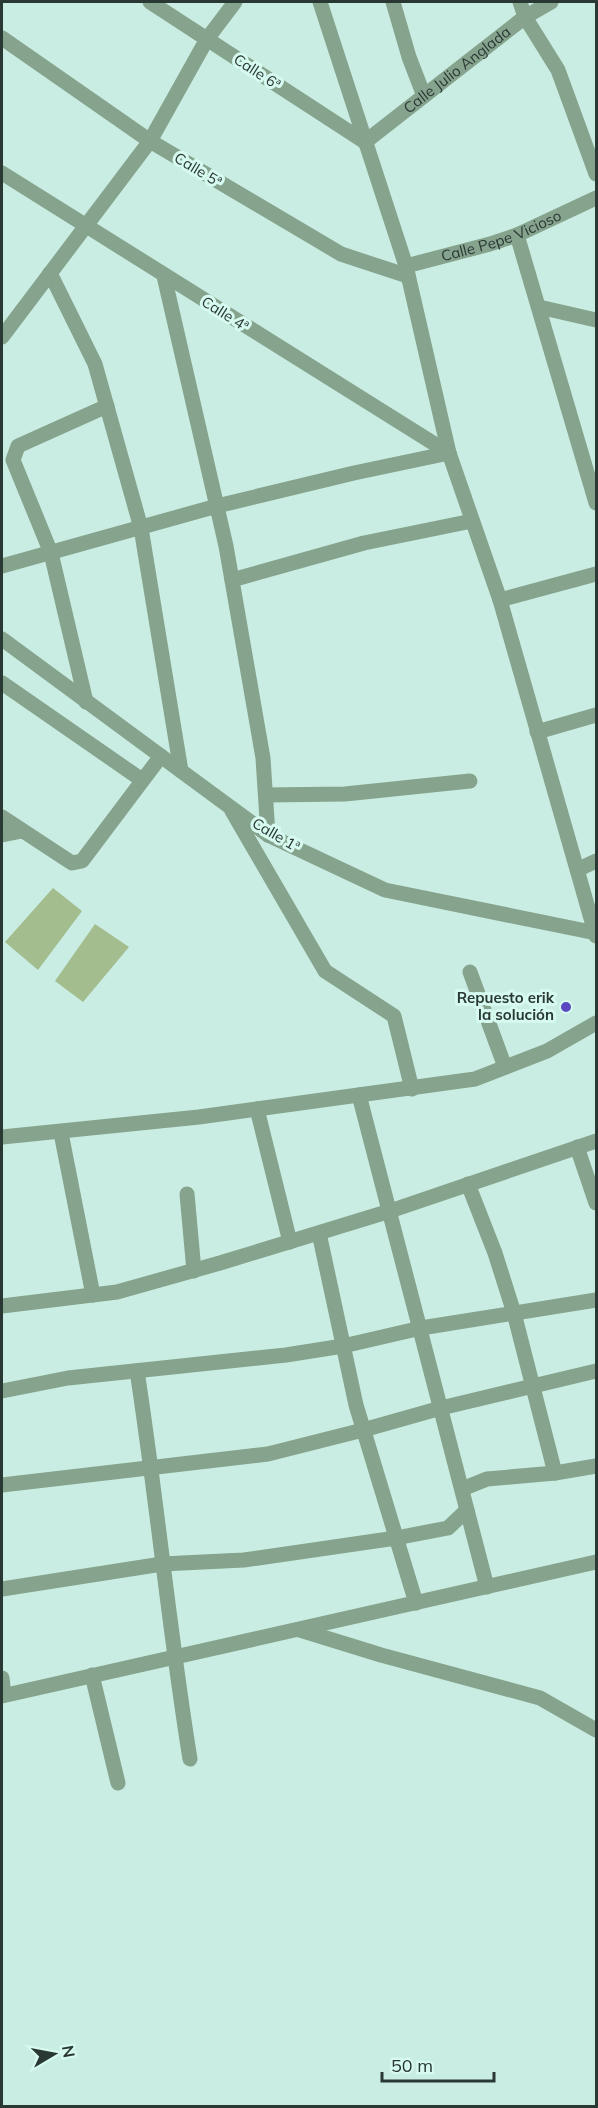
<svg xmlns="http://www.w3.org/2000/svg" width="598" height="2108" font-family="Mulish,sans-serif">
  <rect width="100%" height="100%" fill="#c9ede2"/>
  <path fill="#a4bd8e" d="M53 888 82 911 38 970 5 942Z
    M95 924 129 947 83 1002 55 981Z"/>
  <g fill="none" stroke-linecap="round" stroke-linejoin="round">
    <g stroke="#85a38d" stroke-width="15">
      <path d="M150 2 365 142"/>
      <path d="M320 2 406 266 449 453 500 600 596 936"/>
      <path d="M393 2 409 57 424 96"/>
      <path d="M520 2 525 17 558 70 596 174"/>
      <path d="M2 38 150 141 341 254 408 276"/>
      <path id="s1" d="M365 142 525 17 551 2"/>
      <path d="M2 173 449 453"/>
      <path d="M517 235 596 503"/>
      <path id="s2" d="M406 266 490 244 517 235 596 198"/>
      <path d="M50 273 95 364 141 528 181 771"/>
      <path d="M164 276 226 546 263 758 268 835"/>
      <path d="M539 307 596 320"/>
      <path d="M2 337 150 141 207 39 235 2"/>
      <path d="M2 566 217 506 354 473 449 453"/>
      <path d="M232 580 364 543 472 521"/>
      <path d="M500 600 596 574"/>
      <path d="M2 639 268 835 385 890 596 933"/>
      <path d="M2 683 142 780"/>
      <path d="M86 702 51 553 13 460 18 446 107 406"/>
      <path d="M537 732 596 715"/>
      <path d="M266 795 345 794 470 781"/>
      <path d="M232 811 325 971 394 1016 412 1089"/>
      <path d="M2 817 72 863 82 861 161 756"/>
      <path d="M2 835 22 831"/>
      <path d="M579 869 596 861"/>
      <path d="M470 972 505 1067"/>
      <path d="M359 1095 487 1587"/>
      <path d="M257 1109 290 1242"/>
      <path d="M61 1133 93 1295"/>
      <path d="M2 1137 199 1117 475 1079 547 1051 596 1023"/>
      <path d="M577 1147 596 1203"/>
      <path d="M468 1184 495 1253 514 1313 555 1473"/>
      <path d="M187 1194 194 1271"/>
      <path d="M319 1233 356 1405 416 1603"/>
      <path d="M2 1306 117 1292 220 1263 390 1211 596 1141"/>
      <path d="M137 1371C157 1500 169 1630 190 1759"/>
      <path d="M2 1391 68 1378 286 1355 343 1346 421 1328 596 1300"/>
      <path d="M2 1485 268 1454 363 1430 441 1408 596 1371"/>
      <path d="M462 1489 487 1479 555 1473 596 1466"/>
      <path d="M2 1589 162 1564 244 1560 396 1538 448 1528 467 1510"/>
      <path d="M300 1630 381 1655 540 1698 596 1730"/>
      <path d="M92 1675 118 1783"/>
      <path d="M2 1678 4 1695"/>
      <path d="M2 1696 596 1562"/>
    </g>
  </g>
  <circle fill="#5b47bf" stroke="#d6faef" stroke-width="2" cx="566" cy="1007" r="6"/>
  <g text-anchor="middle" stroke-width="6" stroke-linejoin="round" paint-order="stroke">
    <g font-size="15" fill="#2a3834" stroke="#d6faef">
      <text dy="5" stroke="none"><textPath href="#s1" startOffset="117">Calle Julio Anglada</textPath></text>
      <text transform="translate(257 72) rotate(33)" y="5">Calle 6ª</text>
      <text transform="translate(198 170) rotate(31)" y="5">Calle 5ª</text>
      <text dy="5" stroke="none"><textPath href="#s2" startOffset="100">Calle Pepe Vicioso</textPath></text>
      <text transform="translate(225 314) rotate(32)" y="5">Calle 4ª</text>
      <text transform="translate(276 835) rotate(30)" y="5">Calle 1ª</text>
    </g>
    <g font-size="15" font-weight="bold" fill="#2a3834" stroke="#d6faef" text-anchor="end">
      <text x="554" y="1003">Repuesto erik<tspan x="554" dy="17">la solución</tspan></text>
    </g>
  </g>
  <rect width="598" height="2108" fill="none" stroke="#2a3834" stroke-width="6"/>
  <g transform="translate(54 2054) rotate(80)" stroke="#d6faef" stroke-width="4.5" paint-order="stroke">
  <path d="M0-4.5L10 22L0 15L-10 22Z" fill="#2a3834"/>
  <text y="-9" font-size="16" font-weight="bold" text-anchor="middle" fill="#2a3834">N</text>
  </g>
  <path d="M382 2072v9h112v-9" fill="none" stroke="#2a3834" stroke-width="3"/>
  <text x="391" y="2072" font-size="18" fill="#2a3834" stroke="#d6faef" stroke-width="4.5" paint-order="stroke">50 m</text>
</svg>
